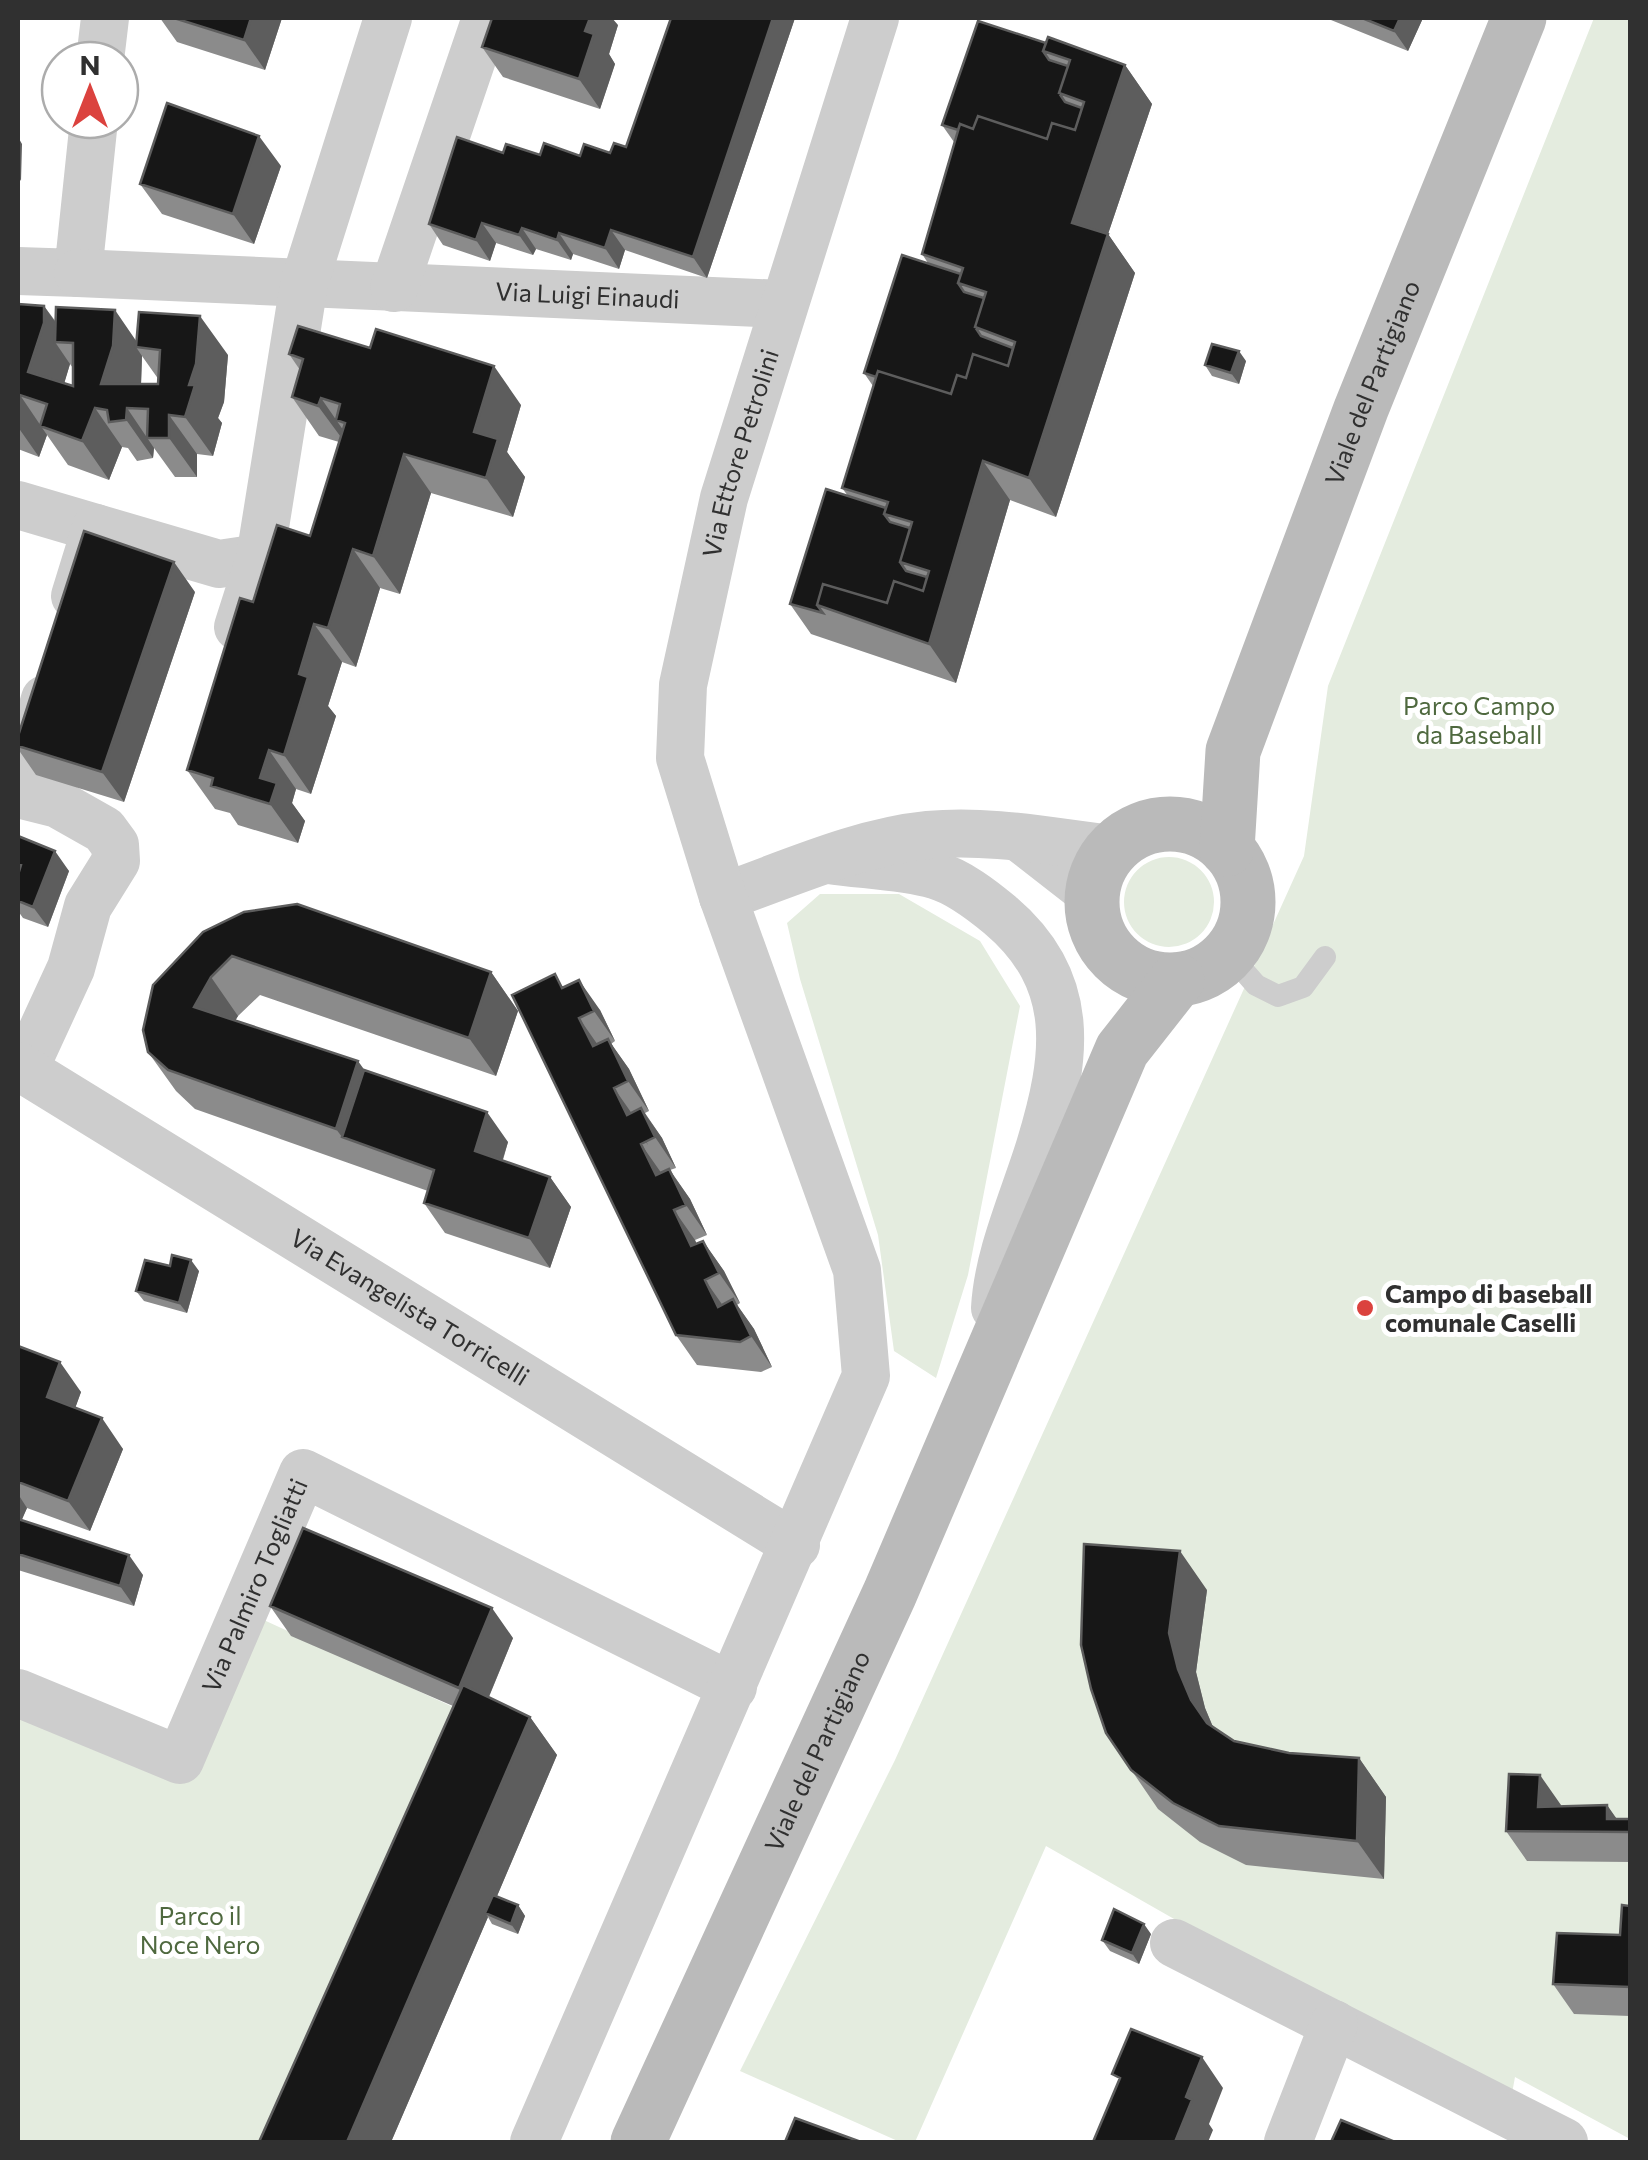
<svg xmlns="http://www.w3.org/2000/svg" width="1648" height="2160" font-family="Commissioner,sans-serif">
  <rect width="100%" height="100%" fill="#fff"/>
  <path fill="#e4ecdf" d="M1594 18H1630V2139L1515 2077 1509 2110 1046 1846 915 2142H900L740 2071 895 1760 1304 856 1328 686Z
    M1124 902a45 45 0 1 1 90 0a45 45 0 1 1-90 0Z
    M820 894H899L980 941 1020 1006 968 1275 936 1378 894 1351 878 1235 800 979 787 923Z
    M244 1611 490 1724 303 2142H18V1691L157 1750Z"/>
  <g fill="none" stroke-linecap="round" stroke-linejoin="round">
    <path stroke="#cdcdcd" stroke-width="22" d="M1229 954 1256 985 1278 996 1303 987 1325 957"/>
    <g stroke="#cdcdcd" stroke-width="48">
      <path d="M100 60 105 18"/>
      <path d="M18 271 78 273 94 120"/>
      <path id="s1" d="M78 273 782 304"/>
      <path d="M394 288 486 18"/>
      <path d="M18 505 96 528"/>
      <path d="M75 596 96 528 219 564 260 558"/>
      <path d="M238 627 260 558 304 284 388 18"/>
      <path d="M18 791 45 699"/>
      <path d="M18 794 58 804 104 830 115 845 116 861 88 906 71 968 24 1070"/>
      <path d="M1020 838 1092 894"/>
      <path d="M829 860C863 865 902 866 935 875 959 882 982 900 1000 915 1078 981 1067 1057 1040 1146 1024 1198 998 1254 995 1308"/>
      <path d="M723 897C789 874 858 842 928 835 989 829 1052 842 1112 849"/>
      <path id="s2" d="M18 1066 796 1545"/>
      <path id="s3" d="M18 1693 180 1760 303 1473 733 1687"/>
      <path d="M1174 1943 1564 2142"/>
      <path id="s4" d="M534 2142 866 1376 857 1270 723 897 680 758 683 685 724 498 875 18"/>
      <path d="M1288 2142 1334 2024"/>
    </g>
    <g stroke="#bababa" stroke-width="55">
      <circle cx="1170" cy="902" r="78"/>
      <path id="s5" d="M1227 849 1233 751 1361 409 1519 18"/>
      <path id="s6" d="M638 2142 890 1593 1122 1050 1177 980"/>
    </g>
  </g>
  <path fill="#8b8b8b" fill-rule="evenodd" d="M160 18H282L265 70 177 42Z
    M671 18H795L707 278 625 250 619 269 573 254 571 260 536 249 533 255 496 243 490 261 443 245 429 224 503 153 580 156 610 153 626 147Z
    M1326 18H1423L1408 51Z
    M618 25 609 54 615 64 600 109 503 77 482 47Z
    M1046 43 1125 65 1152 104 1108 234 1135 273 1056 517 1010 500 956 683 811 634 790 604 848 496 842 488 873 386 864 373 928 263 922 254 954 142 942 125Z
    M281 166 254 244 162 214 140 184Z
    M18 304 44 306 56 322 136 341 228 355 224 402 218 418 222 423 213 456 197 454V477H175L154 448 153 458 137 461 128 448 122 447 109 480 68 465 47 435 39 457 18 449ZM142 356 159 380 158 384H141ZM70 364 73 368V386L64 383Z
    M289 354 521 405 507 452 525 477 513 517 431 493 400 594 380 588 356 667 342 662 328 706 336 716 311 794 296 789 292 803 305 821 298 843 238 825 230 813 215 809 187 770 253 602 310 536 339 442 319 436 292 397 300 370Z
    M1246 361 1239 384 1212 376 1205 365Z
    M195 592 124 802 36 775 18 749V736Z
    M18 836 69 871 48 927 23 918 18 911Z
    M297 904 491 972 518 1011 496 1076 260 995 238 1016 235 1020 364 1070 508 1142 503 1160 550 1177 571 1207 550 1268 445 1233 424 1203 428 1191 195 1109 176 1091 148 1052 143 1030Z
    M564 987 600 1010 615 1041 611 1044 629 1069 649 1111 645 1113 662 1138 676 1168 670 1170 690 1199 707 1235 695 1240 696 1244 703 1241 724 1271 740 1303 737 1305 754 1329 772 1367 761 1372 697 1365 676 1335Z
    M170 1266 199 1271 187 1313 144 1301 136 1291Z
    M18 1346 81 1392 75 1408 123 1449 90 1531 27 1508 21 1520 143 1575 134 1606 18 1570Z
    M1207 1590 1196 1672 1205 1708 1213 1727 1234 1741 1289 1753 1359 1758 1386 1797 1384 1879 1246 1865 1200 1842 1158 1809 1106 1733Z
    M270 1606 513 1638 489 1697 530 1717 557 1755 497 1896 518 1905 525 1916 518 1934 492 1924 488 1917 391 2142 453 1706 291 1636Z
    M1561 1805V1807L1607 1805 1616 1819H1630V1862L1527 1861 1506 1831Z
    M1630 1906V2016L1574 2014 1553 1984 1620 1935Z
    M1151 1934 1139 1964 1110 1951 1102 1940Z"/>
  <path fill="#5d5d5d" d="M251 18H282L265 70 244 40Z
    M590 18H612L618 25 609 54 615 64 600 109 579 79 585 31Z
    M773 18H795L707 278 693 257Z
    M1400 18H1423L1408 51 1394 31Z
    M1125 65 1152 104 1108 234 1135 273 1056 517 1029 478 1072 223Z
    M259 136 281 166 254 244 233 214Z
    M18 137 22 144 21 181 18 176Z
    M482 223 496 243 490 261 476 240Z
    M522 228 536 249 533 255 519 235Z
    M611 230 625 250 619 269 605 248Z
    M559 233 573 254 571 260 557 240Z
    M44 306 70 343 55 342 70 364 56 411 28 372Z
    M115 310 141 348 136 347 142 356 141 385 127 408 154 448 153 458 101 384Z
    M200 316 228 355 224 402 218 418 222 423 213 456 185 417Z
    M1239 351 1246 361 1239 384 1231 373Z
    M494 366 521 405 507 452 525 477 513 517 486 478 474 432Z
    M20 395 47 435 39 457 18 427V402Z
    M321 398 348 437 346 444 318 406Z
    M95 408 122 447 109 480 82 441Z
    M169 415 197 454V477L169 438Z
    M404 454 431 493 400 594 373 556Z
    M983 461 1010 500 956 683 929 644Z
    M353 549 380 588 356 667 328 628Z
    M174 562 195 592 124 802 102 772Z
    M314 624 342 662 328 706 336 716 311 794 284 755 299 674Z
    M269 750 296 789 292 803 305 821 298 843 270 804 260 778Z
    M55 851 69 871 48 927 33 907Z
    M491 972 518 1011 496 1076 469 1038Z
    M211 977 238 1016 221 1046 194 1007Z
    M579 980 600 1010 615 1041 594 1011Z
    M579 1018 600 1048 593 1046Z
    M608 1039 629 1069 649 1111 628 1081Z
    M358 1061 386 1100 342 1137 336 1129Z
    M614 1088 635 1118 648 1145 627 1115Z
    M641 1108 662 1138 676 1168 655 1137Z
    M487 1112 508 1142 496 1181 475 1151Z
    M641 1144 662 1174 656 1175Z
    M669 1169 690 1199 707 1235 686 1205Z
    M550 1177 571 1207 550 1268 529 1238Z
    M674 1210 695 1240 712 1276 691 1246Z
    M703 1241 724 1271 740 1303 719 1273Z
    M191 1260 199 1271 187 1313 179 1303Z
    M705 1280 726 1310 718 1307Z
    M733 1299 754 1329 772 1367 751 1336Z
    M60 1362 81 1392 68 1428 47 1397Z
    M102 1418 123 1449 90 1531 68 1501Z
    M18 1494 27 1508 18 1529Z
    M1180 1551 1207 1590 1196 1672 1205 1708 1218 1739 1191 1700 1178 1669 1169 1633Z
    M129 1555 143 1575 134 1606 120 1586Z
    M492 1608 513 1638 480 1718 459 1688Z
    M530 1717 557 1755 489 1915 485 1913 488 1917 391 2142H347Z
    M1359 1758 1386 1797 1384 1879 1357 1841Z
    M1540 1775 1561 1805 1559 1832 1538 1807Z
    M1607 1805 1626 1832 1607 1819Z
    M518 1905 525 1916 518 1934 511 1924Z
    M1144 1924 1151 1934 1139 1964 1132 1953Z
    M1202 2057 1223 2088 1209 2124 1213 2130 1208 2142H1175L1186 2097Z"/>
  <path fill="#171717" stroke="#5d5d5d" stroke-width="2.5" d="M174 18H251L244 40Z
    M492 18H590L585 31 594 34 579 79 482 47Z
    M671 18H773L693 257 611 230 605 248 559 233 557 240 522 228 519 235 482 223 476 240 429 224 457 137 503 153 506 144 540 155 544 143 580 156 584 144 610 153 614 143 626 147Z
    M1362 18H1400L1394 31Z
    M978 21 1046 43 1043 51 1049 60 1068 66 1059 93 1065 102 1082 108 1075 130 1052 123 1047 139 978 116 973 129 960 124 958 130 942 125Z
    M1048 37 1125 65 1072 223 1108 234 1029 478 983 461 929 644 817 605 823 584 887 603 894 581 923 591 929 571 900 562 912 522 884 514 888 502 842 488 878 371 951 394 957 375 966 378 973 354 1008 366 1015 342 975 327 986 292 958 283 963 268 922 254 960 124 973 129 978 116 1047 139 1052 123 1075 130 1084 102 1059 93 1070 60 1043 51Z
    M167 103 259 136 233 214 140 184Z
    M902 255 961 274 958 283 964 292 984 298 975 327 981 336 1013 348 1008 366 973 354 966 378 957 375 951 394 878 371 876 377 864 373Z
    M18 304 44 306V323L28 372 73 386V343L55 342 56 307 115 310 113 346 101 384H158L160 350 136 347 139 312 200 316 196 364 189 385H195L185 417 169 415V438H147L148 409 127 408 126 420 109 422 107 410 95 408 82 441 40 426 47 404 20 395 18 402Z
    M298 326 370 348 376 329 494 366 474 432 498 439 486 478 404 454 373 556 353 549 328 628 314 624 299 674 308 677 284 755 269 750 260 778 277 783 270 804 211 786 213 778 187 770 240 598 253 602 277 525 310 536 345 423 336 420 340 404 321 398 318 406 292 397 303 359 289 354Z
    M1212 344 1239 351 1231 373 1205 365Z
    M826 489 886 508 884 514 890 522 910 528 900 562 906 571 927 577 923 591 894 581 887 603 823 584 817 605 823 613 790 604Z
    M84 531 174 562 102 772 18 746V736Z
    M18 836 55 851 33 907 18 901V875L21 865 18 864Z
    M297 904 491 972 469 1038 232 956 211 977 194 1007 358 1061 336 1129 168 1070 148 1052 143 1030 153 985 203 932 244 912Z
    M555 974 562 988 579 980 594 1011 579 1018 593 1046 608 1039 628 1081 614 1088 627 1115 641 1108 655 1137 641 1144 656 1175 669 1169 686 1205 674 1210 691 1246 703 1241 719 1273 705 1280 718 1307 733 1299 751 1336 740 1342 676 1335 512 995Z
    M364 1070 487 1112 475 1151 550 1177 529 1238 424 1203 434 1170 342 1137Z
    M172 1255 191 1260 179 1303 136 1291 145 1260 170 1266Z
    M18 1346 60 1362 47 1397 102 1418 68 1501 18 1482Z
    M18 1519 129 1555 120 1586 18 1554Z
    M303 1528 492 1608 459 1688 270 1606Z
    M1084 1544 1180 1551 1169 1633 1178 1669 1191 1700 1207 1723 1234 1741 1289 1753 1359 1758 1357 1841 1219 1826 1173 1803 1131 1770 1106 1733 1091 1689 1081 1645Z
    M463 1685 530 1717 347 2142H259Z
    M1509 1774 1540 1775 1538 1807 1607 1805V1819H1630V1832L1506 1831Z
    M493 1895 518 1905 511 1924 485 1913Z
    M1622 1905 1630 1906V1987L1553 1984 1557 1933 1620 1935Z
    M1114 1909 1144 1924 1132 1953 1102 1940Z
    M1131 2029 1202 2057 1186 2097 1192 2100 1175 2142H1093L1120 2078 1112 2074Z
    M795 2118 861 2142H785Z
    M1341 2120 1395 2142H1331Z"/>
  <circle fill="#db423e" stroke="#fff" stroke-width="4" cx="1365" cy="1308" r="10"/>
  <g text-anchor="middle" stroke-width="10" stroke-linejoin="round" paint-order="stroke">
    <g font-size="25" fill="#303030" stroke="#fff">
      <text dy="9" stroke="none"><textPath href="#s1" startOffset="510">Via Luigi Einaudi</textPath></text>
      <text dy="9" stroke="none"><textPath href="#s5" startOffset="492">Viale del Partigiano</textPath></text>
      <text dy="9" stroke="none"><textPath href="#s4" startOffset="1795">Via Ettore Petrolini</textPath></text>
      <text dy="9" stroke="none"><textPath href="#s2" startOffset="460">Via Evangelista Torricelli</textPath></text>
      <text dy="9" stroke="none"><textPath href="#s3" startOffset="365">Via Palmiro Togliatti</textPath></text>
      <text dy="9" stroke="none"><textPath href="#s6" startOffset="430">Viale del Partigiano</textPath></text>
    </g>
    <g font-size="25" fill="#4f693f" stroke="#fff">
      <text x="1479" y="715">Parco Campo<tspan x="1479" dy="29">da Baseball</tspan></text>
      <text x="200" y="1925">Parco il<tspan x="200" dy="29">Noce Nero</tspan></text>
    </g>
    <g font-size="25" font-weight="bold" fill="#303030" stroke="#fff" text-anchor="start">
      <text x="1385" y="1303">Campo di baseball<tspan x="1385" dy="29">comunale Caselli</tspan></text>
    </g>
  </g>
  <rect width="1648" height="2160" fill="none" stroke="#303030" stroke-width="40"/>
  <g transform="translate(90 90)"><circle r="48" fill="#ffffff" stroke="#acacac" stroke-width="2.5"/>
  <path d="M0-8L18 38L0 25L-18 38Z" fill="#db423e"/>
  <text y="-15" font-size="28" font-weight="bold" text-anchor="middle" fill="#303030">N</text>
  </g>
</svg>
